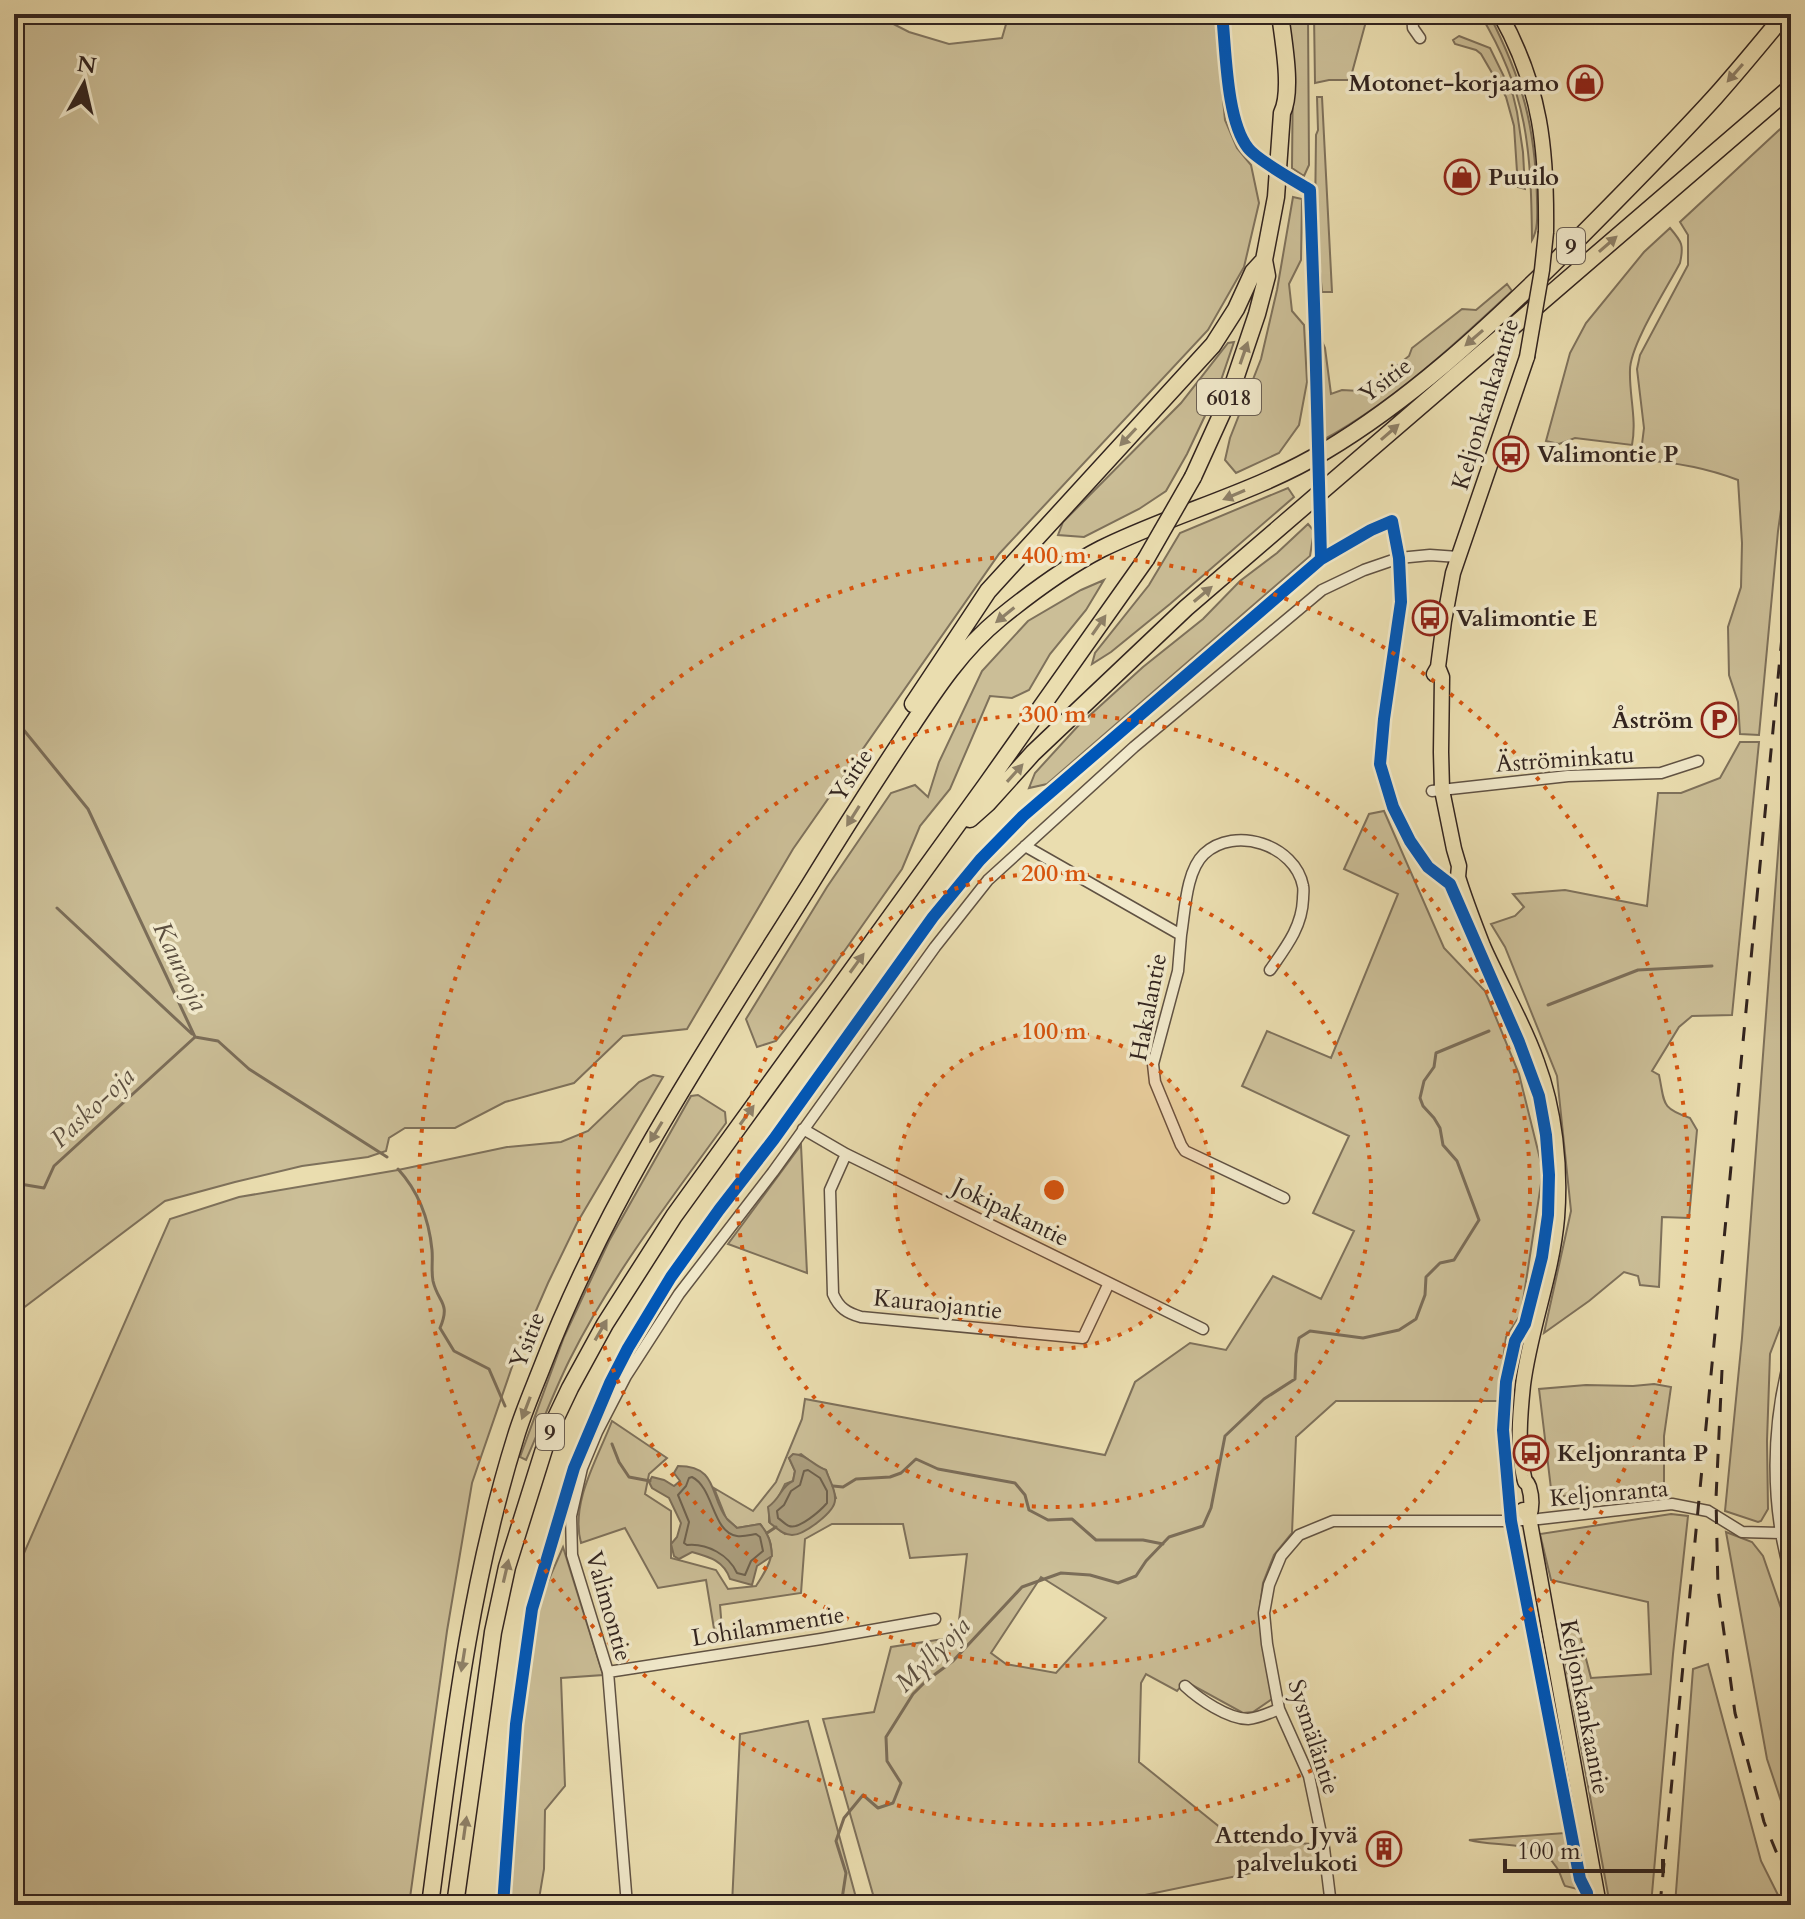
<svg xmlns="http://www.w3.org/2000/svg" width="1805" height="1919" font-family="Cardo,serif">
  <rect width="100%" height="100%" fill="#eaddaf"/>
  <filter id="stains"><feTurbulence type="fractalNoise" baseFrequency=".0025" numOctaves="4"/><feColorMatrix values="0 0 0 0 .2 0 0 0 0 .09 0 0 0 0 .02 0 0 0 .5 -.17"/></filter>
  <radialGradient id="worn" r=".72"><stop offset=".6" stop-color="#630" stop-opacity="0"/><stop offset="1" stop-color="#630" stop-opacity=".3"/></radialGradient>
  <path fill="#cbbe97" stroke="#7e715b" stroke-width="2" fill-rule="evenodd" d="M14 14H874L909 32 949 44 1002 38 1009 14H1215L1225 120 1237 148 1251 165 1259 203 1244 267 1208 330 999 554 793 849 687 1029 623 1036 574 1083 505 1102 455 1128H405L389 1138 386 1151 368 1157 302 1166 235 1182 165 1201 14 1315Z
    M1287 14H1308L1309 165 1304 176 1292 168 1293 66Z
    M1314 14H1370L1365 25 1350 80H1329L1315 83Z
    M1480 14H1489C1522 79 1535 124 1537 198 1537 211 1539 228 1532 240 1531 150 1528 93 1480 14Z
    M1459 36 1490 48 1513 95 1517 112 1523 152 1525 189 1518 187 1514 126 1506 97 1481 54 1476 50 1455 44 1453 40Z
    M1317 97H1322L1332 292H1322L1315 220 1316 135 1318 130Z
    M1791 119V439L1778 531 1759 735 1740 734 1738 702 1729 675 1728 627 1741 587 1742 543 1738 480C1707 468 1673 462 1640 460L1644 428 1637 369 1640 355 1688 265V235L1680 222Z
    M1293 197 1302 199 1301 260 1289 284 1292 311 1304 325 1307 382 1299 425 1279 453 1236 473 1225 460 1230 438 1261 359 1277 290Z
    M1670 228C1682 242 1684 245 1680 263 1667 288 1630 345 1630 370 1629 395 1637 419 1632 445L1575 438 1559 444 1546 441 1570 353 1586 323 1644 252Z
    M1507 284 1512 291C1454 345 1393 402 1323 440L1319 344 1321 339 1325 348 1331 394 1342 390 1360 391 1380 384 1389 372 1409 356 1412 348 1462 309 1476 310Z
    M1234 342 1219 386 1187 454 1166 491 1139 509 1084 537 1058 535 1063 522 1181 403 1228 343Z
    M1288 488 1294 497 1170 604 1111 652 1092 664 1095 653 1149 585 1180 533Z
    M1308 524 1314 531 1310 556 1047 784 1029 788 1035 773 1078 726 1143 667 1203 619 1240 581 1277 553Z
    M1104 580 1086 610 1050 654 1029 690 1012 698 990 696 950 789 920 826 902 869 824 980 776 1041 757 1047 746 1019 827 887 891 793 915 785 928 797 939 762 982 671 1028 621 1081 590Z
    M1740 742H1759L1732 1015 1692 1016 1679 1027 1652 1071 1659 1075C1665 1103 1660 1108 1690 1118L1697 1130 1689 1218 1662 1217 1659 1287 1640 1285 1638 1276 1624 1272 1589 1301 1544 1333 1571 1211 1557 1076 1505 947 1491 924 1515 916 1524 907 1513 894 1565 890 1647 906 1658 793H1681L1720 778Z
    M1786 745H1791V1299L1770 1354 1767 1441 1768 1509 1761 1521 1758 1522 1725 1511 1742 1338Z
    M1384 811 1444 948 1485 991 1519 1074 1543 1171 1521 1314 1506 1337 1498 1401H1336L1296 1437 1292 1533 1274 1555 1263 1583 1259 1614 1272 1699 1253 1712 1243 1713 1185 1681 1177 1691 1146 1674 1141 1683 1139 1762 1237 1841 1316 1844 1319 1859 1140 1896 1142 1905H876L823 1719 874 1712 891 1647 957 1637 967 1554 910 1558 903 1524H832L805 1539 801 1593 720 1605 723 1641H716L706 1580 658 1588 625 1528 581 1543C570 1502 598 1458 612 1421L667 1458 649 1474 645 1494 671 1511V1558L716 1570 728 1589 756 1586C771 1563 780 1548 760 1524L737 1528 726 1518 714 1488 753 1511 776 1482 802 1419 805 1399 1105 1455 1135 1382 1190 1343 1226 1350 1273 1276 1321 1299 1354 1231 1313 1213 1349 1136 1242 1086 1267 1031 1331 1058 1398 894 1344 869 1369 814ZM801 1454 818 1467 826 1470 836 1498 785 1534 769 1522V1507L777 1500 785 1484 793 1481 795 1471 789 1458ZM1041 1577 1106 1618 1056 1673 1006 1664 991 1653Z
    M653 1075 663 1077 577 1223 548 1283 514 1361 472 1483 447 1631 409 1905H14V1576L170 1219 239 1197 398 1170 507 1147 561 1142 588 1131 639 1082Z
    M698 1095 725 1112 726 1123C671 1199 612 1275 570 1359 554 1391 541 1426 526 1460L520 1457 564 1337 609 1241 691 1096Z
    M801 1145 807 1273 728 1244Z
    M1654 1384 1671 1387 1664 1436V1487L1552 1497 1539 1389 1586 1385 1633 1386Z
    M1671 1514 1688 1516 1673 1654 1651 1905H1610L1558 1623 1576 1620 1591 1678 1651 1674 1648 1602 1551 1580 1540 1534Z
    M1726 1532 1752 1542 1763 1556 1791 1637V1831L1767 1759Z
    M563 1547 603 1675 561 1678 565 1786 545 1810 544 1869 538 1905H510L522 1722 536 1609Z
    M1708 1664 1761 1861 1783 1905H1675L1693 1669Z
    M808 1721 858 1905H732L740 1734Z
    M1565 1833 1577 1889 1565 1886C1562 1881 1561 1874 1557 1868 1539 1838 1498 1848 1469 1840Z
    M1561 1897H1579L1581 1905H1478Z"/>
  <path fill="#ab9e7e" stroke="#7b6d58" stroke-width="2" d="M793 1454C806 1454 814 1466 826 1470 829 1480 836 1489 835 1500 835 1512 804 1535 792 1535 783 1535 777 1528 770 1523L768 1507C781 1498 781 1486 793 1481L795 1471 789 1458Z
    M678 1466C719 1466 709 1496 727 1519 730 1522 734 1525 737 1528L760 1524C769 1534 771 1543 772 1556L757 1566 752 1585 730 1579C724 1561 710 1557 692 1552L679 1559 674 1556 671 1544 677 1537 681 1523 669 1498 652 1488 649 1482 652 1477 664 1480 674 1486 680 1481 674 1473Z"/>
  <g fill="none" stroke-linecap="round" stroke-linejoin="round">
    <path stroke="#6e614e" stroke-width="2" d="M808 1470 820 1478 827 1491V1503C821 1510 799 1530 789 1526 787 1526 780 1519 778 1518L777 1511 784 1505 791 1491 800 1485 804 1471Z
      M692 1477C714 1488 712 1532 737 1536 743 1537 750 1535 756 1534L760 1537 763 1551 751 1561 745 1575 737 1573C729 1555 707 1543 687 1545L684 1543 689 1522 678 1495 686 1486 689 1478Z"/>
    <path stroke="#7b6d58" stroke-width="3" d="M14 718 88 809 195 1037
      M57 908 192 1034
      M1790 973H1791
      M1548 1005 1638 970 1712 966
      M195 1037 218 1041 249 1069 387 1157
      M398 1169C419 1192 429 1219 432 1250 433 1260 431 1271 433 1281 438 1303 451 1302 440 1328L454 1351 489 1369 505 1406
      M14 1183 44 1188 54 1166 194 1038
      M612 1444 619 1462 629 1477 650 1481
      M833 1486 843 1487 856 1479 890 1477 901 1473 916 1459 938 1469 1015 1483 1025 1495 1029 1510 1048 1520 1072 1519 1096 1540H1143L1163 1544
      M767 1533 776 1527
      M846 1905 842 1899 846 1873 836 1841 844 1818 863 1795 878 1808 893 1803 901 1783 887 1761 886 1737 913 1694 926 1681 953 1661 1022 1587 1061 1573 1090 1575 1118 1583 1136 1576 1146 1561 1169 1537 1203 1526 1211 1508 1225 1436 1264 1399 1295 1379 1296 1354 1299 1338 1310 1331 1363 1338 1399 1330 1416 1319 1425 1295 1426 1277 1440 1263 1454 1260 1479 1220 1457 1161 1443 1145 1440 1128 1434 1118 1423 1106 1420 1098 1424 1081 1434 1067 1436 1053 1489 1031"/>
    <g stroke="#605243" stroke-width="13">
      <path id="minor" d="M1412 14 1413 28 1420 38
        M1432 791 1568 776 1661 773 1698 761
        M1025 846 1181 935 1178 971 1153 1064 1155 1082 1181 1145 1185 1151 1284 1198
        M1181 935C1185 911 1186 871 1204 854 1235 825 1295 845 1303 886 1304 890 1303 894 1303 899 1302 927 1286 947 1270 970
        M803 1129 846 1154 1203 1329
        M846 1154 830 1190 833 1294C839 1308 847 1313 861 1317L1083 1338 1109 1283
        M1791 1354C1771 1425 1770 1505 1791 1576
        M608 1672 821 1639 935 1619
        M1185 1686C1199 1699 1228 1719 1248 1719 1259 1718 1269 1713 1279 1709
        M627 1905 608 1672 572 1555 571 1516 582 1468 597 1432 626 1376 679 1294 773 1172 935 947 988 880 1134 747 1322 590 1364 570 1399 558 1430 555 1458 557
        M1331 1905 1324 1848 1309 1776 1279 1709 1267 1644 1264 1613 1269 1585 1281 1556 1299 1535 1333 1521H1506L1539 1519 1672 1504 1708 1511 1742 1532 1781 1533"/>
    </g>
    <g stroke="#32241f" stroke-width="17">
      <path id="major" d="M1500 14C1541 87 1547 150 1546 232
        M1438 667 1442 677 1441 752 1442 790 1454 849 1459 866 1458 877C1465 900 1474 923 1483 946 1500 985 1523 1021 1537 1062 1555 1110 1561 1167 1557 1218 1552 1275 1530 1329 1523 1385 1520 1414 1517 1448 1524 1477 1526 1487 1525 1477 1529 1487 1532 1497 1532 1508 1529 1517
        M1434 674 1438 667 1444 621 1453 573 1527 357
        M1523 1510 1529 1517 1599 1905"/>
    </g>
    <g stroke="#32241f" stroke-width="19">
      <path id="highway" d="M1193 477 1228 400 1257 314 1267 276 1264 260 1276 197 1282 113C1293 91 1283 39 1280 14
        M913 704 988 591 1213 345 1236 309 1253 272 1264 260
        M970 819 988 803 1033 753 1186 608 1791 87
        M430 1905C451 1747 468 1589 516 1436 523 1413 533 1390 542 1367 608 1195 711 1042 809 886 841 834 874 782 908 731 935 690 961 650 1000 618 1032 592 1064 568 1101 549 1174 513 1255 493 1325 451 1410 400 1482 333 1552 265 1607 210 1662 155 1714 98 1738 71 1762 42 1785 14
        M455 1905 493 1632 507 1567 550 1430 570 1388 605 1324 674 1216 986 785 1146 559"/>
    </g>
    <use href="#minor" stroke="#f1e9cb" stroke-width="10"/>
    <use href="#major" stroke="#eaddaf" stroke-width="14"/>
    <use href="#highway" stroke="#eaddaf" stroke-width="16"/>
    <path stroke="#32241f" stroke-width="3" stroke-dasharray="14 14" stroke-linecap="butt" d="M1722 1370 1716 1498 1718 1589 1735 1713 1764 1822 1791 1888
      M1660 1905 1791 543"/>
    <g stroke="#32241f" stroke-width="17" stroke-linecap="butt">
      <path id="major-bridge" d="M1527 357 1542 270 1546 232"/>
    </g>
    <g stroke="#32241f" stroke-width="19" stroke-linecap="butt">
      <path id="highway-bridge" d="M1146 559 1193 477"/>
    </g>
    <use href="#major-bridge" stroke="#eaddaf" stroke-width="14"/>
    <use href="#highway-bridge" stroke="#eaddaf" stroke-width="16"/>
    <g stroke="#f1e9cb" stroke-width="17">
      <path id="cycleway" d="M1222 14C1226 49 1226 120 1248 148 1257 160 1295 181 1310 190L1315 332 1321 559
        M503 1905 516 1724 532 1609 574 1468 610 1383 628 1348 671 1277 719 1210 774 1139 933 917 980 860 1023 816 1321 559 1371 530 1392 521 1399 558 1401 602 1384 719 1380 764 1393 807 1410 841 1428 867 1450 884 1519 1042 1539 1096 1546 1135 1549 1175 1548 1215 1542 1257 1525 1324 1515 1341 1506 1382 1503 1430 1511 1521 1580 1879 1587 1893 1588 1905"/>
    </g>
    <use href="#cycleway" stroke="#0057b8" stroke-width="12"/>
  </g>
  <defs><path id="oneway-solid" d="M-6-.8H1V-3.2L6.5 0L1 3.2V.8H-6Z" transform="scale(2)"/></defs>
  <g fill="#8e8067">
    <use href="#oneway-solid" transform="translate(1735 73) rotate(131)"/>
    <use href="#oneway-solid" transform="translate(1608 244) rotate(-41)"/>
    <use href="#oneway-solid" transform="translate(1474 338) rotate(139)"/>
    <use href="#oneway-solid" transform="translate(1244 353) rotate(-71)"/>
    <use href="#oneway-solid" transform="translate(1390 432) rotate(-41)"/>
    <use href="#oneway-solid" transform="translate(1128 437) rotate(133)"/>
    <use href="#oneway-solid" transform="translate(1234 495) rotate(157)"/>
    <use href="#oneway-solid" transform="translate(1203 594) rotate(-40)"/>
    <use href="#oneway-solid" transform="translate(1005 615) rotate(141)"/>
    <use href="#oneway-solid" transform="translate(1099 625) rotate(-55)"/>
    <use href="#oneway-solid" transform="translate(1015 773) rotate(-48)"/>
    <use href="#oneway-solid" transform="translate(853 816) rotate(122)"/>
    <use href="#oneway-solid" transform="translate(857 963) rotate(-54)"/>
    <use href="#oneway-solid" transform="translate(747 1115) rotate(-54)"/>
    <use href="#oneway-solid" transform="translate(656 1132) rotate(121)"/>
    <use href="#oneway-solid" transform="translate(601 1330) rotate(-60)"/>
    <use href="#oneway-solid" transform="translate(526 1408) rotate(111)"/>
    <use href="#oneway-solid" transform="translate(506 1571) rotate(-77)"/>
    <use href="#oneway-solid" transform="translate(463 1660) rotate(99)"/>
    <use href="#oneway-solid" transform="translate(465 1828) rotate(-82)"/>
  </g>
  <circle cx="1054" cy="1190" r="159" fill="#d6540e" fill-opacity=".12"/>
  <g fill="none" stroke="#d6540e" stroke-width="4" stroke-dasharray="4 8">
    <circle cx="1054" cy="1190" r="159"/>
    <circle cx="1054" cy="1190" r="317"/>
    <circle cx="1054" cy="1190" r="476"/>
    <circle cx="1054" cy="1190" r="635"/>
  </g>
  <defs>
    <g id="shop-ring" transform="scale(1.8)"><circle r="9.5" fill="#f1e9cb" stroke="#8f2418" stroke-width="1.5"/><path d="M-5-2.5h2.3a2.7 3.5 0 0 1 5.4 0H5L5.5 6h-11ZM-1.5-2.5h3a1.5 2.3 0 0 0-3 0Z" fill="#8f2418"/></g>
    <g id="bus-ring" transform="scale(1.8)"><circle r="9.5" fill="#f1e9cb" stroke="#8f2418" stroke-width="1.5"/><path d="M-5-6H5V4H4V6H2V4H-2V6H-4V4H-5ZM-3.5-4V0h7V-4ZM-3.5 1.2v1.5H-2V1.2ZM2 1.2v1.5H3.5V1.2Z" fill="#8f2418"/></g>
    <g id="parking-ring" transform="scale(1.8)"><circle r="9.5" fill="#f1e9cb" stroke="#8f2418" stroke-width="1.5"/><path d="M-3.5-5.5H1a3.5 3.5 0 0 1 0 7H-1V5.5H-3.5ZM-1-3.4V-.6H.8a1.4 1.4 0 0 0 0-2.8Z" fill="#8f2418"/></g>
    <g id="building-ring" transform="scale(1.8)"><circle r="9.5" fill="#f1e9cb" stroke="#8f2418" stroke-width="1.5"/><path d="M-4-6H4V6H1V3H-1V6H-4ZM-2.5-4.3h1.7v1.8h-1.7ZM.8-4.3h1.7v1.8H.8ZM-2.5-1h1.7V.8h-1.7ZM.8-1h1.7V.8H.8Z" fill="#8f2418"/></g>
  </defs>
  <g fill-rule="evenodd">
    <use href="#shop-ring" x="1585" y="83"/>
    <use href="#shop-ring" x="1462" y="177"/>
    <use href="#bus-ring" x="1511" y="454"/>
    <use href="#bus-ring" x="1430" y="618"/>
    <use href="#parking-ring" x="1719" y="720"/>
    <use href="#bus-ring" x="1531" y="1453"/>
    <use href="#building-ring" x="1384" y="1849"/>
  </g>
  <g text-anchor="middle" stroke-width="7" stroke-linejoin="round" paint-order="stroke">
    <g fill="#f1e9cb" stroke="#6b5f53" stroke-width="2">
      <rect x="1557" y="228" width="28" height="36" rx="6"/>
      <rect x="1197" y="379" width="64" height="36" rx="6"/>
      <rect x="536" y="1414" width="28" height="36" rx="6"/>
    </g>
    <g font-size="22" font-weight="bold" fill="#32241f">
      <text x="1571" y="254">9</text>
      <text x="1229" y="405">6018</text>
      <text x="550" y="1440">9</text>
    </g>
    <g font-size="24" font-weight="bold" fill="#32241f" stroke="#f1e9cb" text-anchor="start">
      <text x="1559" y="91" text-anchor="end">Motonet-korjaamo</text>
      <text x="1488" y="185">Puuilo</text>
      <text x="1537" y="462">Valimontie P</text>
      <text x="1456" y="626">Valimontie E</text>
      <text x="1693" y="728" text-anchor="end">Åström</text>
      <text x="1557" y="1461">Keljonranta P</text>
      <text x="1358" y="1843" text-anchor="end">Attendo Jyvä<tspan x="1358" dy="28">palvelukoti</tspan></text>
    </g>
    <g font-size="24" fill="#32241f" stroke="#f1e9cb">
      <text transform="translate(1385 380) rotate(-37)" y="8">Ysitie</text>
      <text transform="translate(1485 404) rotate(-73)" y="8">Keljonkankaantie</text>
      <text transform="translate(1565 759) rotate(-4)" y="8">Äströminkatu</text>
      <text transform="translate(851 775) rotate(-57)" y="8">Ysitie</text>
      <text transform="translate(1148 1007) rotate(-79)" y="8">Hakalantie</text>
      <text transform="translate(1011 1212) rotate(26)" y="8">Jokipakantie</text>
      <text transform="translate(938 1304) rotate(6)" y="8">Kauraojantie</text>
      <text transform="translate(527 1340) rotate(-69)" y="8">Ysitie</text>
      <text transform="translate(1609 1493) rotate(-5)" y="8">Keljonranta</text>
      <text transform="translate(609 1606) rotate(74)" y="8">Valimontie</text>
      <text transform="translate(768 1626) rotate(-9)" y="8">Lohilammentie</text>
      <text transform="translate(1585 1707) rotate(79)" y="8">Keljonkankaantie</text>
      <text transform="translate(1314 1737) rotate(72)" y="8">Sysmäläntie</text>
    </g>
    <g font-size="26" font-style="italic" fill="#5c4f40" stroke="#f1e9cb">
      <text transform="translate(181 966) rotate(65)" y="9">Kauraoja</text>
      <text transform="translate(92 1107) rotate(-43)" y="9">Pasko-oja</text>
      <text transform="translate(932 1654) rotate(-45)" y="9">Myllyoja</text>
    </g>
  </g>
  <circle cx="1054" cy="1190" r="12" fill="#d6540e" stroke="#f1e9cb" stroke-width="4"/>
  <g font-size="24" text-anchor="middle" font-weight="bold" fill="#d6540e" stroke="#f1e9cb" stroke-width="7" stroke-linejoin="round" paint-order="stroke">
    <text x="1054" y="563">400 m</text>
    <text x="1054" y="722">300 m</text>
    <text x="1054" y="881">200 m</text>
    <text x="1054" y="1039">100 m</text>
  </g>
  <rect width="1805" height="1919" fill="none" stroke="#eaddaf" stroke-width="48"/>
  <rect x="16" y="16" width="1773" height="1887" fill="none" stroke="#32241f" stroke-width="4"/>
  <rect x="24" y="24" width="1757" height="1871" fill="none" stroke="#32241f" stroke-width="2"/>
  <g transform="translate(84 84) rotate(8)" stroke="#f1e9cb" stroke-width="6" paint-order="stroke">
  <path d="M0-6L14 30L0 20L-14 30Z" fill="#32241f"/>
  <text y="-12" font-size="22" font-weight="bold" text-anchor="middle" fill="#32241f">N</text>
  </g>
  <path d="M1505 1859v12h158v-12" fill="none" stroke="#32241f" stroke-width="4"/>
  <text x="1517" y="1859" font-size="24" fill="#32241f" stroke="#f1e9cb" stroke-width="6" paint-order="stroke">100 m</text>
  <rect width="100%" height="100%" filter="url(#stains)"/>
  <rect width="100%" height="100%" fill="url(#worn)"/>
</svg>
